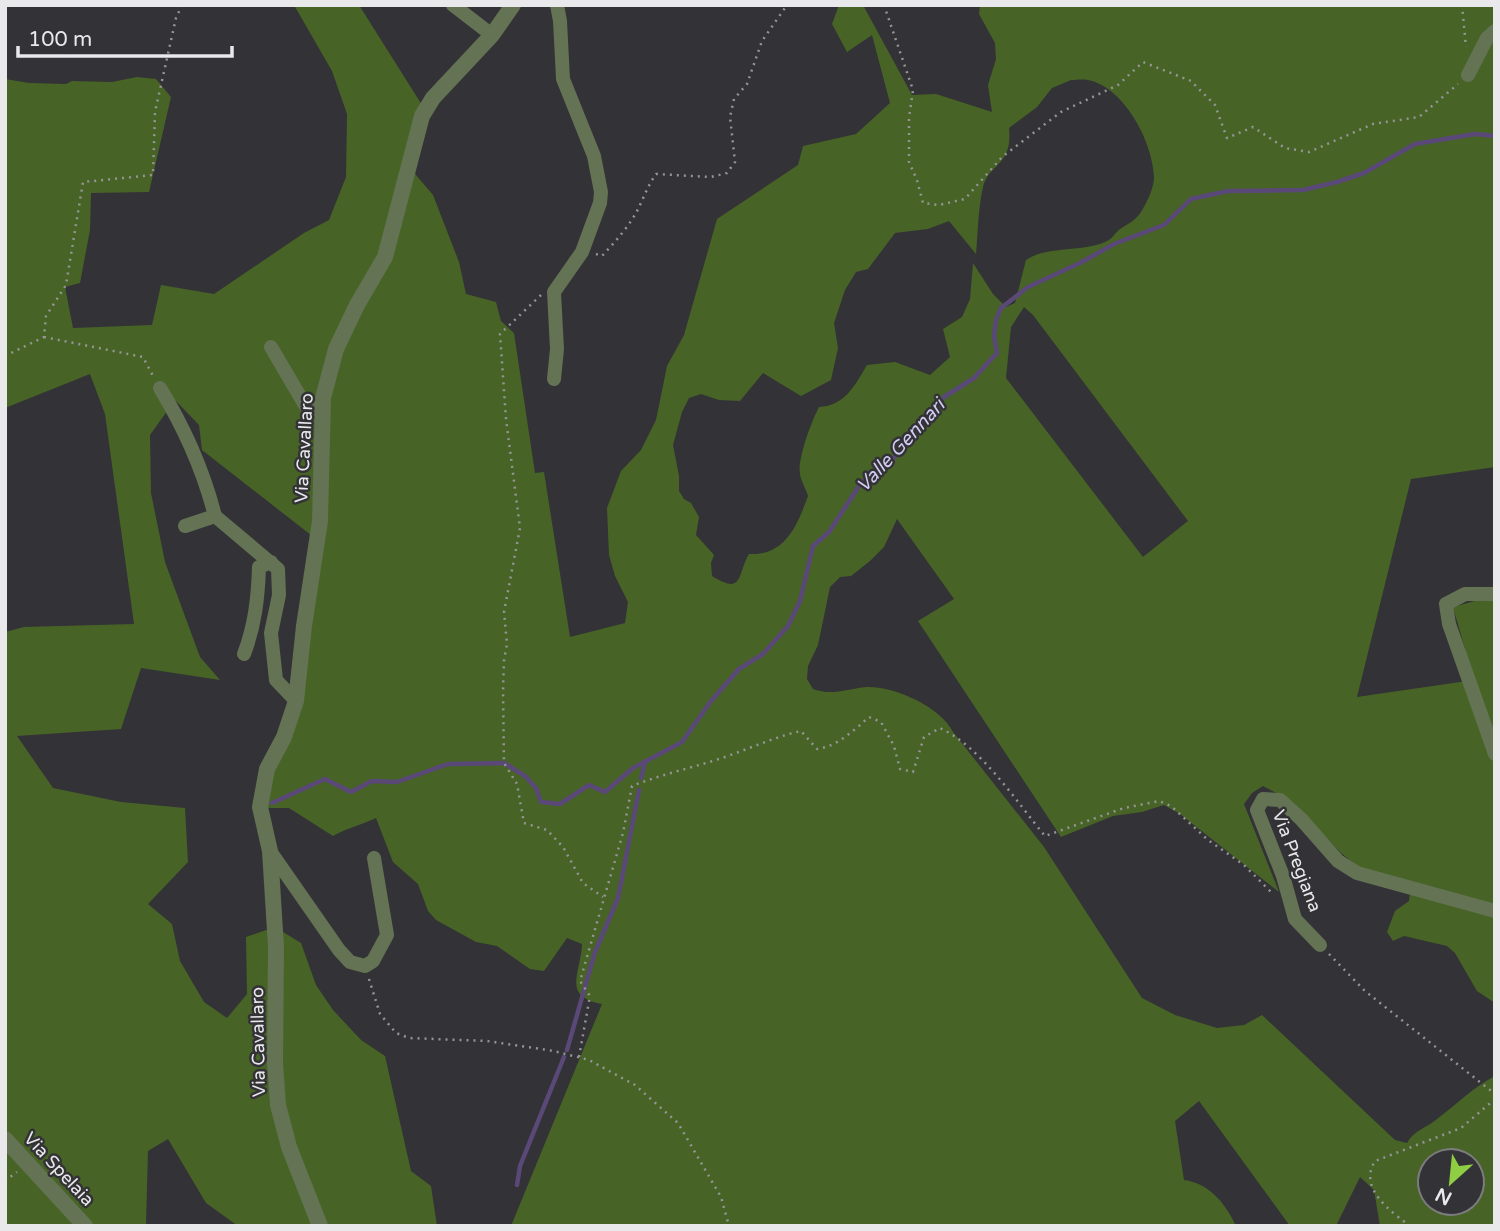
<svg xmlns="http://www.w3.org/2000/svg" width="1500" height="1231" font-family="'Varela Round',sans-serif">
  <rect width="100%" height="100%" fill="#333236"/>
  <path fill="#476426" fill-rule="evenodd" d="M294 5H359L422 105 410 168 433 195 459 262 466 294 496 302 501 321 514 333 535 473 544 472 570 637 625 623 628 602 615 576 609 555 607 508 621 471 641 450 656 420 667 366 684 335 717 219 798 165 803 146 856 134 890 103 872 35 847 52 832 24 839 5H863L912 95 936 94 992 112 988 85 996 59 995 43 979 14 980 5H1495V467L1411 479 1357 697 1474 680 1453 607 1482 599 1495 601V1003L1477 991 1455 953 1447 946 1404 936 1393 941 1387 932 1395 911 1409 901 1411 884 1360 868 1341 853 1302 812 1284 797 1263 786 1252 793 1244 804 1279 892 1180 814 1164 805 1142 812 1113 816 1061 837 918 621 954 599 897 519 884 547 870 561 851 576 840 577 830 587 818 645 808 666 807 679 813 689C832 696 847 689 867 687 894 686 941 707 953 732L1044 847 1142 998 1175 1015 1217 1028 1244 1025 1262 1015 1395 1140 1407 1143C1414 1130 1427 1128 1437 1119 1456 1105 1473 1087 1495 1076V1226H1380L1374 1190 1360 1177 1336 1226H1290L1199 1101 1175 1121 1184 1180C1209 1183 1226 1204 1236 1226H511L602 1004C561 996 581 973 582 944L567 938 544 971 530 969 497 946 476 942 436 920 428 911 418 884 393 862 376 818C361 825 347 828 333 836L289 808H257L291 699 316 539 202 450 199 425 175 400 150 435 151 493 165 562 200 657 220 680 141 668 121 729 17 736 53 788 121 802 185 808 188 862 148 904 172 924 180 961 204 1002 227 1018 247 994 246 937 275 927 301 943 316 985 333 1010 361 1040 385 1056 411 1171 431 1186 437 1226H238L206 1203 168 1139 148 1151 146 1224 5 1226V632L24 627 134 624 105 414 90 374 5 408V79L29 83 66 84 72 81 112 82 137 77 156 79 171 97 149 192 91 193 90 230 80 283 65 287 73 328 152 325 161 285 214 294 304 233 329 220 346 177 347 114 332 71ZM1071 80C1076 80 1083 79 1088 80 1124 87 1153 142 1154 177 1154 188 1147 202 1141 212 1136 220 1128 224 1120 229 1116 232 1113 237 1109 240 1086 253 1048 245 1026 260L1015 303 1006 307 993 294 973 263 970 299 962 317 943 329 950 357 930 375 895 362 867 365C855 385 845 406 819 407 812 420 797 460 800 474 801 481 806 489 808 496 797 526 785 556 749 554 737 574 744 596 712 576L711 563 714 555 696 535 699 517 691 503 684 499 679 491V476L673 445 682 412 689 398 701 394 719 400 740 401 763 373 801 396 831 380 838 348 834 323 845 290 856 272 868 269 895 233 928 229 949 221 976 254C978 232 978 209 983 187 989 163 1013 166 1009 128L1037 107 1052 88ZM1024 307 1033 315 1188 521 1143 557 1006 378 1011 327ZM1430 1161H1472V1203H1430Z"/>
  <g fill="none" stroke-linecap="round" stroke-linejoin="round">
    <path stroke="#5a4878" stroke-width="4.5" d="M641 778 645 762
      M272 803 325 779 351 792 372 781 397 782 448 764 504 763 525 776 536 788 541 802 560 804 589 785 605 792 633 768 682 742 711 701 739 669 763 654 788 626 800 601 813 546 829 532 861 483 893 459 944 397 974 378 997 353 994 336 996 320 1001 308 1028 287 1082 262 1114 244 1164 225 1191 199 1228 191 1303 190 1337 182 1364 173 1415 144 1475 134 1495 136
      M567 1050 595 952 618 898 639 790
      M517 1185 520 1166 564 1057"/>
    <path stroke="#959497" stroke-width="2.5" stroke-dasharray="2 5" stroke-linecap="butt" d="M884 5 913 90 909 118V162L917 180 923 203 939 205 965 199 1002 157 1061 112 1118 85 1143 62 1191 81 1215 105 1227 138 1253 127 1285 148 1309 152 1373 124 1419 117 1458 84
      M1462 5 1466 47
      M596 254 602 256C616 241 632 223 640 205 645 194 649 184 656 174L711 177 727 173 735 162 730 117 734 99 747 84 762 41 787 5
      M541 295 500 334 506 419 520 528 504 612 507 644 504 660 503 690 504 763 517 784 524 823 547 830 563 847 583 883 603 897
      M44 337 143 357 153 376
      M5 356 44 337 46 316 66 285 83 182 153 175 155 112 176 18 182 5
      M1329 954 1365 991 1495 1094
      M369 979 380 1014 396 1033 409 1038 487 1041 554 1051 589 1060 635 1085 678 1123 721 1197 729 1226
      M579 1057 590 996 580 981 623 833 632 786C662 774 692 768 722 758 749 749 774 737 801 731L817 749C838 746 853 731 869 717L881 722 894 746 900 769 913 772 924 737 940 728C981 747 1016 801 1045 836L1124 808 1159 801 1171 806 1208 840 1244 865 1272 893
      M5 1181 17 1172
      M1410 1226C1390 1211 1358 1188 1375 1161L1461 1128 1495 1099"/>
    <path stroke="#637354" stroke-width="14" d="M453 5 492 35
      M1468 75 1487 38 1495 31
      M271 347 305 405 323 411
      M554 379 557 349 554 292 582 252 600 203 601 192 594 156 563 79 560 21 557 5
      M160 388C185 429 203 469 215 516
      M185 526 215 516 278 569 279 595 271 633 276 680 296 701
      M1495 594H1465L1446 604 1449 624 1495 754
      M244 654C255 625 258 598 259 567L271 562
      M270 851 339 950 350 962 365 966 373 961 387 935 374 858
      M1320 945 1295 919 1283 876 1257 810 1263 799 1280 800 1301 819 1338 861 1357 873 1495 911"/>
    <path stroke="#637354" stroke-width="16" d="M5 1139 85 1226
      M320 1226 289 1147 278 1105 275 1063 276 947 270 851 260 807 267 769 284 737 296 701 304 626 320 521 323 398 336 349 357 305 385 257 422 116 433 98 492 35 513 5"/>
  </g>
  <g text-anchor="middle" stroke-width="5" stroke-linejoin="round" paint-order="stroke">
    <g font-size="18" fill="#e9e9eb" stroke="#333236">
      <text transform="translate(304 448) rotate(-87)" y="6">Via Cavallaro</text>
      <text transform="translate(1297 861) rotate(69)" y="6">Via Pregiana</text>
      <text transform="translate(258 1042) rotate(-91)" y="6">Via Cavallaro</text>
      <text transform="translate(59 1169) rotate(47)" y="6">Via Spelaia</text>
    </g>
    <g font-size="19" font-style="italic" fill="#d3cdf6" stroke="#333236">
      <text transform="translate(900 445) rotate(-47)" y="7">Valle Gennari</text>
    </g>
  </g>
  <rect width="1500" height="1231" fill="none" stroke="#e9e9eb" stroke-width="14"/>
  <g transform="translate(1451 1182) rotate(207)"><circle r="33" fill="#333236" stroke="#7c7b7e" stroke-width="2"/>
  <path d="M0-5L12 26L0 18L-12 26Z" fill="#8fcd42"/>
  <text y="-10" font-size="19" font-weight="bold" text-anchor="middle" fill="#e9e9eb">N</text>
  </g>
  <path d="M18 46v10h214v-10" fill="none" stroke="#e9e9eb" stroke-width="3.5"/>
  <text x="28" y="46" font-size="21" fill="#e9e9eb" stroke="#333236" stroke-width="5" paint-order="stroke">100 m</text>
</svg>
